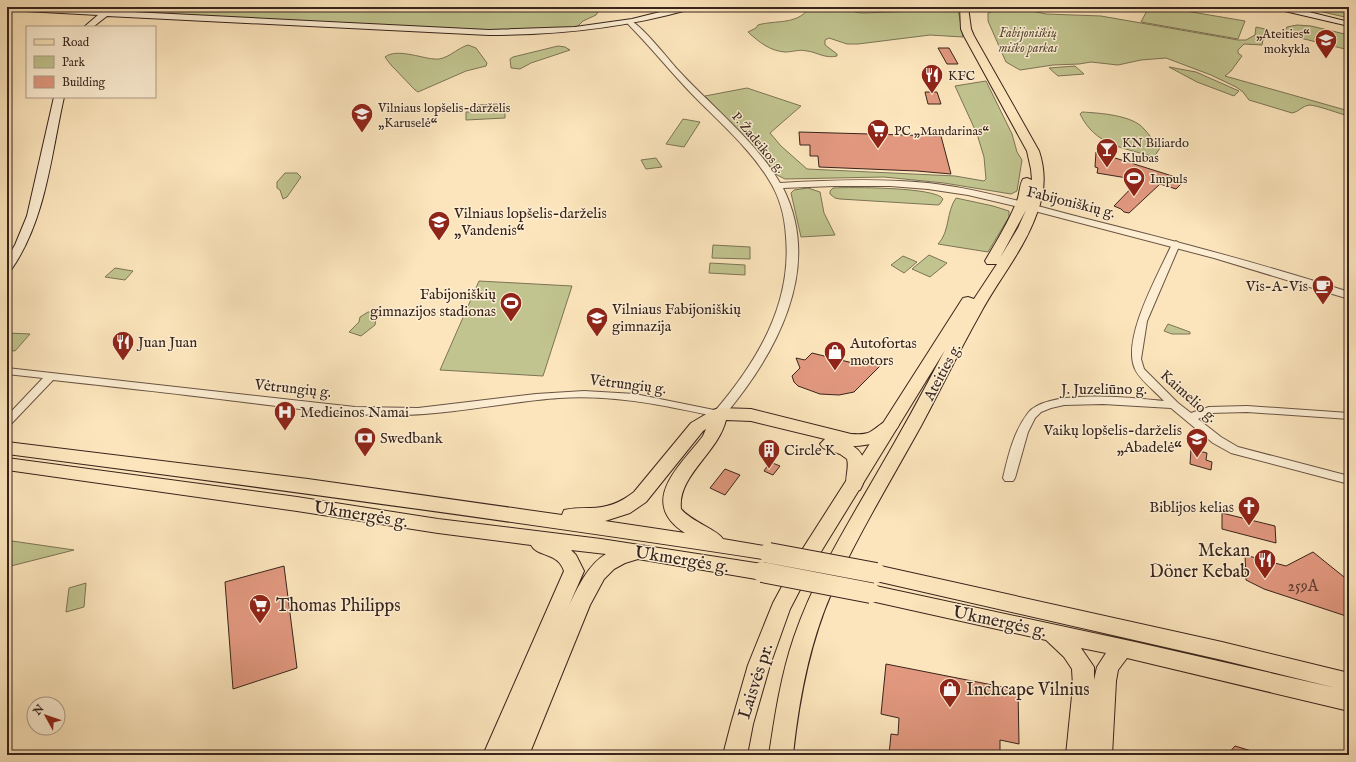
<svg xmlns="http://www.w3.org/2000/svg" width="1356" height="762" font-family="'IM FELL English',serif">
  <rect width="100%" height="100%" fill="#fce5bc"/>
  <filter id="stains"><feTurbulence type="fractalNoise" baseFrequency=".005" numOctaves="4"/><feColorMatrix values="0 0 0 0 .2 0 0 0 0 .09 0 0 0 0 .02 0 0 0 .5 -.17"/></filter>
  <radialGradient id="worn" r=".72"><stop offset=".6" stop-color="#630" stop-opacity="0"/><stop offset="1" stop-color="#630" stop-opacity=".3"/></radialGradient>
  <path fill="#c1c48f" stroke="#7c7456" d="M111 7H592L598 12 596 15 583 21 578 26 560 29 498 31 112 11 110 10Z
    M835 7H856L855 12 862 13 920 11 932 8 958 9 963 37 930 35 858 44H847L829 38 825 40V45L837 54V56C825 59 817 52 807 51 799 49 793 52 785 52 770 51 759 42 748 32L756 28 758 25C774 20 797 25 808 9Z
    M1014 7 1046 14 1101 16 1238 40H1246L1255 35 1256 27 1265 29 1262 45 1244 44 1238 50V53L1242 56 1231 71 1225 76 1349 111V116C1340 114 1317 105 1309 105 1302 106 1299 112 1292 113L1249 100 1243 92 1236 87 1211 75 1166 58 1141 60 1118 65 1091 62 1079 64 1053 65 1020 70 1006 62 988 21V13L999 8Z
    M1149 7H1162L1245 21 1238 39 1141 22Z
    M1301 7H1349V18Z
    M1297 25 1311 26 1349 35V50L1284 34 1288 33 1286 29 1287 27Z
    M468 45 476 48 487 63 486 66 466 71 418 92 415 90 391 65 385 57C396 48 421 58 434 59 446 61 457 48 468 45Z
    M558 46 565 47 570 50 531 63 520 69 511 68 510 59 513 57Z
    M1075 66 1084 74 1058 76 1049 68Z
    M1169 67 1196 72 1239 91 1234 96 1197 82Z
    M986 81 1012 134 1017 152 1022 160 1017 191 1011 194 944 183 884 177 785 179 777 175 763 157 705 96 747 88 801 106 770 133 781 146 807 169 955 176 984 181 986 179 984 157 977 134 955 86Z
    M498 104V110H505V118L466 120V112H478V105Z
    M1082 112C1099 113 1133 115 1144 129 1150 135 1154 142 1160 148L1154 157C1122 147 1096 146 1080 114Z
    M683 119 700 122 684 147 666 144Z
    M656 158 662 167 646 169 641 160Z
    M285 173H297L301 177 287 197 283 199 280 190 277 188V182Z
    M808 188 820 192 824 213 835 235 801 237 791 193 794 190Z
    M833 188C849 187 937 187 943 199L940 204 938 205 840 199 835 198 830 194V191Z
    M956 198 993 206 1009 211V217L988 252 938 244C950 232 946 212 956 198Z
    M713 245 750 247V259L712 258Z
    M929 255 947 263 930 277 912 269Z
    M903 256 917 262 904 273 891 265Z
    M710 263 745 265V275L709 273Z
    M115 268 133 271 125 280 105 277Z
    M479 281 572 286 543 376 440 370Z
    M368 312H377L375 325 361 336 349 332 359 322 360 317Z
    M1168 324 1190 332V334H1172L1164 331Z
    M7 333 30 334 15 351 7 350Z
    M12 541 74 550 7 567V542Z
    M86 583 84 607 66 612 69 588Z"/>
  <path fill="#e1987f" stroke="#38241c" d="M938 48H949L958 64H947Z
    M925 92H937L941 104H928Z
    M799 132 941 136 951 174 917 171 819 167 818 156H810V145H800Z
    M1096 152 1185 180 1176 189 1160 184 1129 213 1124 212 1121 209 1114 206 1139 180 1097 173 1098 168 1095 167Z
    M812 353 861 365 864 361 880 366 854 392 839 395 820 394 798 386 794 382 792 376 800 368 796 358 805 360Z
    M1191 449 1207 453 1206 460 1212 462 1211 470 1190 464Z
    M770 462 780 466 773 475 764 471Z
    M725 469 740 475 725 495 710 488Z
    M1222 513 1275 526 1276 543 1222 529Z
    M1313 552 1349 581V617L1264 589 1246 580 1245 555 1286 566Z
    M284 566 297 668 233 689 225 582Z
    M886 664 1018 690 1019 744 1000 740V755H889L891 734 898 735 899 718 881 714Z
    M1235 746 1258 753 1257 755H1227Z"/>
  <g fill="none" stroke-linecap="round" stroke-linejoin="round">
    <g stroke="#695444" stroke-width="2">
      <path id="minor" d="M1176 241 1180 244 1147 321 1141 359 1144 369 1178 403 1191 413 1209 407 1247 406 1349 413V419L1247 412 1210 413 1198 419 1221 437 1238 447 1349 476V484L1231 453 1213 443 1171 408 1103 404 1064 405 1051 408 1041 412 1035 418 1028 432 1015 478 1013 481H1005L1003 478C1008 456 1014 431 1028 413 1048 388 1134 398 1164 401 1156 392 1139 379 1135 369 1121 339 1159 273 1172 244Z
        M7 368 355 407 418 408 536 394 584 391 635 394 719 411 724 414 719 417C666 406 614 394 559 398 504 402 450 415 395 415 345 416 294 408 244 402 181 394 117 387 53 380L11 424 7 426V416L43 378 7 374Z"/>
    </g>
    <g stroke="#695444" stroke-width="2">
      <path id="tertiary" d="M629 20C641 24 668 59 678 70 711 106 755 140 780 183 829 180 879 178 928 183 982 189 1035 206 1087 219 1175 241 1263 264 1349 292V299L1214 258 1023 208 968 195 928 189 890 186H834L783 188C824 269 775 356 723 417L719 418 715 417 713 414 715 411C757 362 792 304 786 237 785 218 780 197 769 180 749 147 717 120 690 92 669 70 649 45 627 23V21Z"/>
    </g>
    <g stroke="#38241c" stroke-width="2">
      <path id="secondary" d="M7 7H33L489 30 575 27 632 19 680 7H692L691 9C624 28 558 35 489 35L107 16 93 27H84L98 15 7 10Z
        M1275 7H1289L1349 22V26L1276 9Z
        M54 97H64C51 155 46 220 11 270L7 271V258L15 245 27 216Z"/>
    </g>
    <g stroke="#38241c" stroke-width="2">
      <path id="primary" d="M960 7H968L971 29 974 36 1039 151C1046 172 1045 193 1037 213 1024 250 998 280 980 314 959 351 941 389 921 426 890 482 857 536 831 594 809 645 799 699 793 755H769C775 715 781 675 794 637 814 579 846 527 876 475 900 434 923 392 945 350L814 563 790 609 770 665 753 724 747 755H723L731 724 748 665 773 603 800 553 961 301 963 298 968 297 974 299 997 264H987L985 261C996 242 1008 223 1016 203 1020 196 1019 185 1023 179L1027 178 1032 180 1031 169 1027 151 964 36 961 29ZM1026 210 1018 228 1000 258Z"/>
    </g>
    <g stroke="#38241c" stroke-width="2">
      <path id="trunk" d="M719 408 751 409 851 434C856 434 862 435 868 433 879 428 884 417 897 421L899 425C890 440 870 446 853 446 868 455 868 476 860 490L854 491 848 490C843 481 850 469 847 459L840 454 823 448 820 444 825 439 751 421 726 420C718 453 677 476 681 509 692 522 718 530 723 539L776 548 779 553 776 558 769 560C516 521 261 487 7 454V442L308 479 562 515 564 510C573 508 581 508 590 508 607 508 620 503 634 492L691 423 713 410ZM706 429 703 436C680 466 637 502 685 533L605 521 630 513 646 502 703 431Z
        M7 458 297 497 438 519 601 539 762 564 769 567 772 572 769 577 762 580 638 559 625 563 614 569 604 579 590 605 529 755H483L564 571C558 552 537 557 531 545L438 533 297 511 7 470ZM571 550 606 554C587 565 576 591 567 610L584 571 576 555Z
        M876 565 1222 642 1349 673V711L1127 658 1118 670 1116 681 1112 755H1066L1073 686 1072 669 1064 657 1046 640 871 601 864 599 861 593 864 587 871 585 1135 642 1336 688 1222 660 876 581 869 578 866 573 869 568ZM1081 648 1106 653 1097 667 1094 680V667Z"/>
    </g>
    <use href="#minor" fill="#fdeed3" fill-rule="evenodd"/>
    <use href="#tertiary" fill="#fdeed3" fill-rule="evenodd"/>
    <use href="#secondary" fill="#fdeed3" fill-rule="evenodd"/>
    <use href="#primary" fill="#fce5bc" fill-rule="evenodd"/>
    <use href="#trunk" fill="#fce5bc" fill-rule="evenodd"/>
    <g stroke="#38241c" stroke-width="22" stroke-linecap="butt">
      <path id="trunk-bridge" d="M769 553 876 573
        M762 572 871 593"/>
    </g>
    <use href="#trunk-bridge" stroke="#fce5bc" stroke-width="20"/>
  </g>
  <defs>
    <g id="school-pin" transform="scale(1.15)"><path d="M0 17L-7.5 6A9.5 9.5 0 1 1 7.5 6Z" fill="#8f2418" stroke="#fdeed3"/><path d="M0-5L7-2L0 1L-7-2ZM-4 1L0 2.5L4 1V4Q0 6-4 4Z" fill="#fff"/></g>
    <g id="restaurant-pin" transform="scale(1.15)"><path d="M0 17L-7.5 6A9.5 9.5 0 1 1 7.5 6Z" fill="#8f2418" stroke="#fdeed3"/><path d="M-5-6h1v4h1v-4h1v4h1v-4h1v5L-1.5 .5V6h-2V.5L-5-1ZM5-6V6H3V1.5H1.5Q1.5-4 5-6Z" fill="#fff"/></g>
    <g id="supermarket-pin" transform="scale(1.15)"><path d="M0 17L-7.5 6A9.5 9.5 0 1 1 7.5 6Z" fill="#8f2418" stroke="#fdeed3"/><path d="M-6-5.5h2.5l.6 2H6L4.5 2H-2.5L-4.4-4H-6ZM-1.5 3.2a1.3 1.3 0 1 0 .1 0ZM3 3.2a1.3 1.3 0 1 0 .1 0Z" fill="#fff"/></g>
    <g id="bar-pin" transform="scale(1.15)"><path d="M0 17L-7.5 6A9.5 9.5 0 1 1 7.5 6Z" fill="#8f2418" stroke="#fdeed3"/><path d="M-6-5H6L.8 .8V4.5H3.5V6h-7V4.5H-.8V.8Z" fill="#fff"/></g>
    <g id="stadium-pin" transform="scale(1.15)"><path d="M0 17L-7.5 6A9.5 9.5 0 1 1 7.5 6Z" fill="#8f2418" stroke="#fdeed3"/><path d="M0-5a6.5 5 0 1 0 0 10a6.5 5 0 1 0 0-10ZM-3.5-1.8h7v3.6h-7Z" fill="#fff"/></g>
    <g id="cafe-pin" transform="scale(1.15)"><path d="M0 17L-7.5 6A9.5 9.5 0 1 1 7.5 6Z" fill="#8f2418" stroke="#fdeed3"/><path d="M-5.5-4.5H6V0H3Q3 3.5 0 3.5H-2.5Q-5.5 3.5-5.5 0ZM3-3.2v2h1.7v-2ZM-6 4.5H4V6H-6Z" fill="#fff"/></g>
    <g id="shop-pin" transform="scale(1.15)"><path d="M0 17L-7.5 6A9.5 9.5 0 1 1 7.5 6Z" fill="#8f2418" stroke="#fdeed3"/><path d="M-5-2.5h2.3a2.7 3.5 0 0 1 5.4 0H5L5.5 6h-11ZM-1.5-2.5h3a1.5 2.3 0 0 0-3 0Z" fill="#fff"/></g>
    <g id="hospital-pin" transform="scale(1.15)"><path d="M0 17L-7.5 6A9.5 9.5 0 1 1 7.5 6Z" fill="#8f2418" stroke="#fdeed3"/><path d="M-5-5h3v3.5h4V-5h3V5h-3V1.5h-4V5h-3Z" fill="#fff"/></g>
    <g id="bank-pin" transform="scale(1.15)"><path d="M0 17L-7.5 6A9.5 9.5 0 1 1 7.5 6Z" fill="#8f2418" stroke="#fdeed3"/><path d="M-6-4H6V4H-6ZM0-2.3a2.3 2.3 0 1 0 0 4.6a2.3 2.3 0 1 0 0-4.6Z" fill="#fff"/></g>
    <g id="building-pin" transform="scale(1.15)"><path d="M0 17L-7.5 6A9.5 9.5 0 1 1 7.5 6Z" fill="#8f2418" stroke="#fdeed3"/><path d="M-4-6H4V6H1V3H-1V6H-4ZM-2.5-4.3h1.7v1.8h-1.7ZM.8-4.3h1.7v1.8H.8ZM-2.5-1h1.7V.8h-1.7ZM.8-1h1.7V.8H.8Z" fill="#fff"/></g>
    <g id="church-pin" transform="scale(1.15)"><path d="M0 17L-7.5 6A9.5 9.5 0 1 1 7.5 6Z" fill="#8f2418" stroke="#fdeed3"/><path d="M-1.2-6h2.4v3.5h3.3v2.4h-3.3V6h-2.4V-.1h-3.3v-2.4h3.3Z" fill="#fff"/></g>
  </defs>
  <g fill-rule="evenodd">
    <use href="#school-pin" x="1326" y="40"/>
    <use href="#restaurant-pin" x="932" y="75"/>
    <use href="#school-pin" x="362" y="114"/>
    <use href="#supermarket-pin" x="878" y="130"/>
    <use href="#bar-pin" x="1107" y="149"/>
    <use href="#stadium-pin" x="1134" y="178"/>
    <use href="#school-pin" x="439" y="222"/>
    <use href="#cafe-pin" x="1323" y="286"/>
    <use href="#stadium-pin" x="511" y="303"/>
    <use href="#school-pin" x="597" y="318"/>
    <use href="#restaurant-pin" x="123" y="342"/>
    <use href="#shop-pin" x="835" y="352"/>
    <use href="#hospital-pin" x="285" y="412"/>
    <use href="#bank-pin" x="365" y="438"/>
    <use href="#school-pin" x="1197" y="439"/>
    <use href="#building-pin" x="769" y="450"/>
    <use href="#church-pin" x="1249" y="507"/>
    <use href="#restaurant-pin" x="1265" y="560"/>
    <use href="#supermarket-pin" x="260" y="605"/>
    <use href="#shop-pin" x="950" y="689"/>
  </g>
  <g text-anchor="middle" stroke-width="3" stroke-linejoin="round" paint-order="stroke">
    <g font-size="13" font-style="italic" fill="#5a4c39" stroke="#fdeed3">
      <text x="1028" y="37">Fabijoniškių<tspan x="1028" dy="15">miško parkas</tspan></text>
    </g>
    <g font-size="13" fill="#38241c" stroke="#fdeed3" text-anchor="start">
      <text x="1310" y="38" text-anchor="end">„Ateities“<tspan x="1310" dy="15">mokykla</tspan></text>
      <text x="948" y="80">KFC</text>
      <text x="378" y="112">Vilniaus lopšelis-darželis<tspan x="378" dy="15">„Karuselė“</tspan></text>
      <text x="894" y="135">PC „Mandarinas“</text>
      <text x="1122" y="147">KN Biliardo<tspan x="1122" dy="15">Klubas</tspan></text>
      <text x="1150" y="183">Impuls</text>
    </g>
    <g font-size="13" fill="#38241c" stroke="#fdeed3">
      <text transform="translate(759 142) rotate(50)" y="5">P. Žadeikos g.</text>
    </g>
    <g font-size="15" fill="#38241c" stroke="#fdeed3">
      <text transform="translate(1071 202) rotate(14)" y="5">Fabijoniškių g.</text>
      <text transform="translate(942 372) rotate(-62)" y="5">Ateities g.</text>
      <text transform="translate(628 384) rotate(7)" y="5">Vėtrungių g.</text>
      <text transform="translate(293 388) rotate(6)" y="5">Vėtrungių g.</text>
      <text x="1104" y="394">J. Juzeliūno g.</text>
      <text transform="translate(1189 396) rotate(42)" y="5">Kaimelio g.</text>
    </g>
    <g font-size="15" fill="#38241c" stroke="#fdeed3" text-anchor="start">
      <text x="454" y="218">Vilniaus lopšelis-darželis<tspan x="454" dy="17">„Vandenis“</tspan></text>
      <text x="1308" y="291" text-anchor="end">Vis-A-Vis</text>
      <text x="496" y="299" text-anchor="end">Fabijoniškių<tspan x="496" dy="17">gimnazijos stadionas</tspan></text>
      <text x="612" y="314">Vilniaus Fabijoniškių<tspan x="612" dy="17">gimnazija</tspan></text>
      <text x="138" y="347">Juan Juan</text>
      <text x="850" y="348">Autofortas<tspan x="850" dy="17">motors</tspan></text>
      <text x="300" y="417">Medicinos Namai</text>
      <text x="1182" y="435" text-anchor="end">Vaikų lopšelis-darželis<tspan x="1182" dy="17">„Abadelė“</tspan></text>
      <text x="380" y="443">Swedbank</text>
      <text x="784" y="455">Circle K</text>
      <text x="1234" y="512" text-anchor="end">Biblijos kelias</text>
    </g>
    <g font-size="16" fill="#624135">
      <text x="1303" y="591">259A</text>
    </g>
    <g font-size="18" fill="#38241c" stroke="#fdeed3">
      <text transform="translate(361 514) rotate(9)" y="6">Ukmergės g.</text>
      <text transform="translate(682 559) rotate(9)" y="6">Ukmergės g.</text>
      <text transform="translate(1000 621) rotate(12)" y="6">Ukmergės g.</text>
      <text transform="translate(755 681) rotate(-72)" y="6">Laisvės pr.</text>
    </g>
    <g font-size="18" fill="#38241c" stroke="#fdeed3" text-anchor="start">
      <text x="1250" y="556" text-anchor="end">Mekan<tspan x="1250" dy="21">Döner Kebab</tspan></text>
      <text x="276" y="611">Thomas Philipps</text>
      <text x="966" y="695">Inchcape Vilnius</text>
    </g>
  </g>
  <rect width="1356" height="762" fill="none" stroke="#fce5bc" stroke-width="24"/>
  <rect x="8" y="8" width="1340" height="746" fill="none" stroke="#38241c" stroke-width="2"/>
  <rect x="12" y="12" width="1332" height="738" fill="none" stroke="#38241c"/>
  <rect x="26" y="26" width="130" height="72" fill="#fdeed3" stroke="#ae9d8a"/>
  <rect x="34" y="39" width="20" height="6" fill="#fce5bc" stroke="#ae9d8a"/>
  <text x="62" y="46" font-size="12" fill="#38241c">Road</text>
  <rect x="34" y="56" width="20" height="12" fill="#c1c48f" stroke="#ae9d8a"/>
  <text x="62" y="66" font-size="12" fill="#38241c">Park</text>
  <rect x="34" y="76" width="20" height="12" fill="#e1987f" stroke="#ae9d8a"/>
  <text x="62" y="86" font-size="12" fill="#38241c">Building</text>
  <g transform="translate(46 716) rotate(310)"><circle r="19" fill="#fdeed3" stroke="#ae9d8a"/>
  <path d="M0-3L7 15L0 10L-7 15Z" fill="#8f2418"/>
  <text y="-6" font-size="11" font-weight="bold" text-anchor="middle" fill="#38241c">N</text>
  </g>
  <rect width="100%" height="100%" filter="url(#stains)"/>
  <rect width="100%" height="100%" fill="url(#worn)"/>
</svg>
